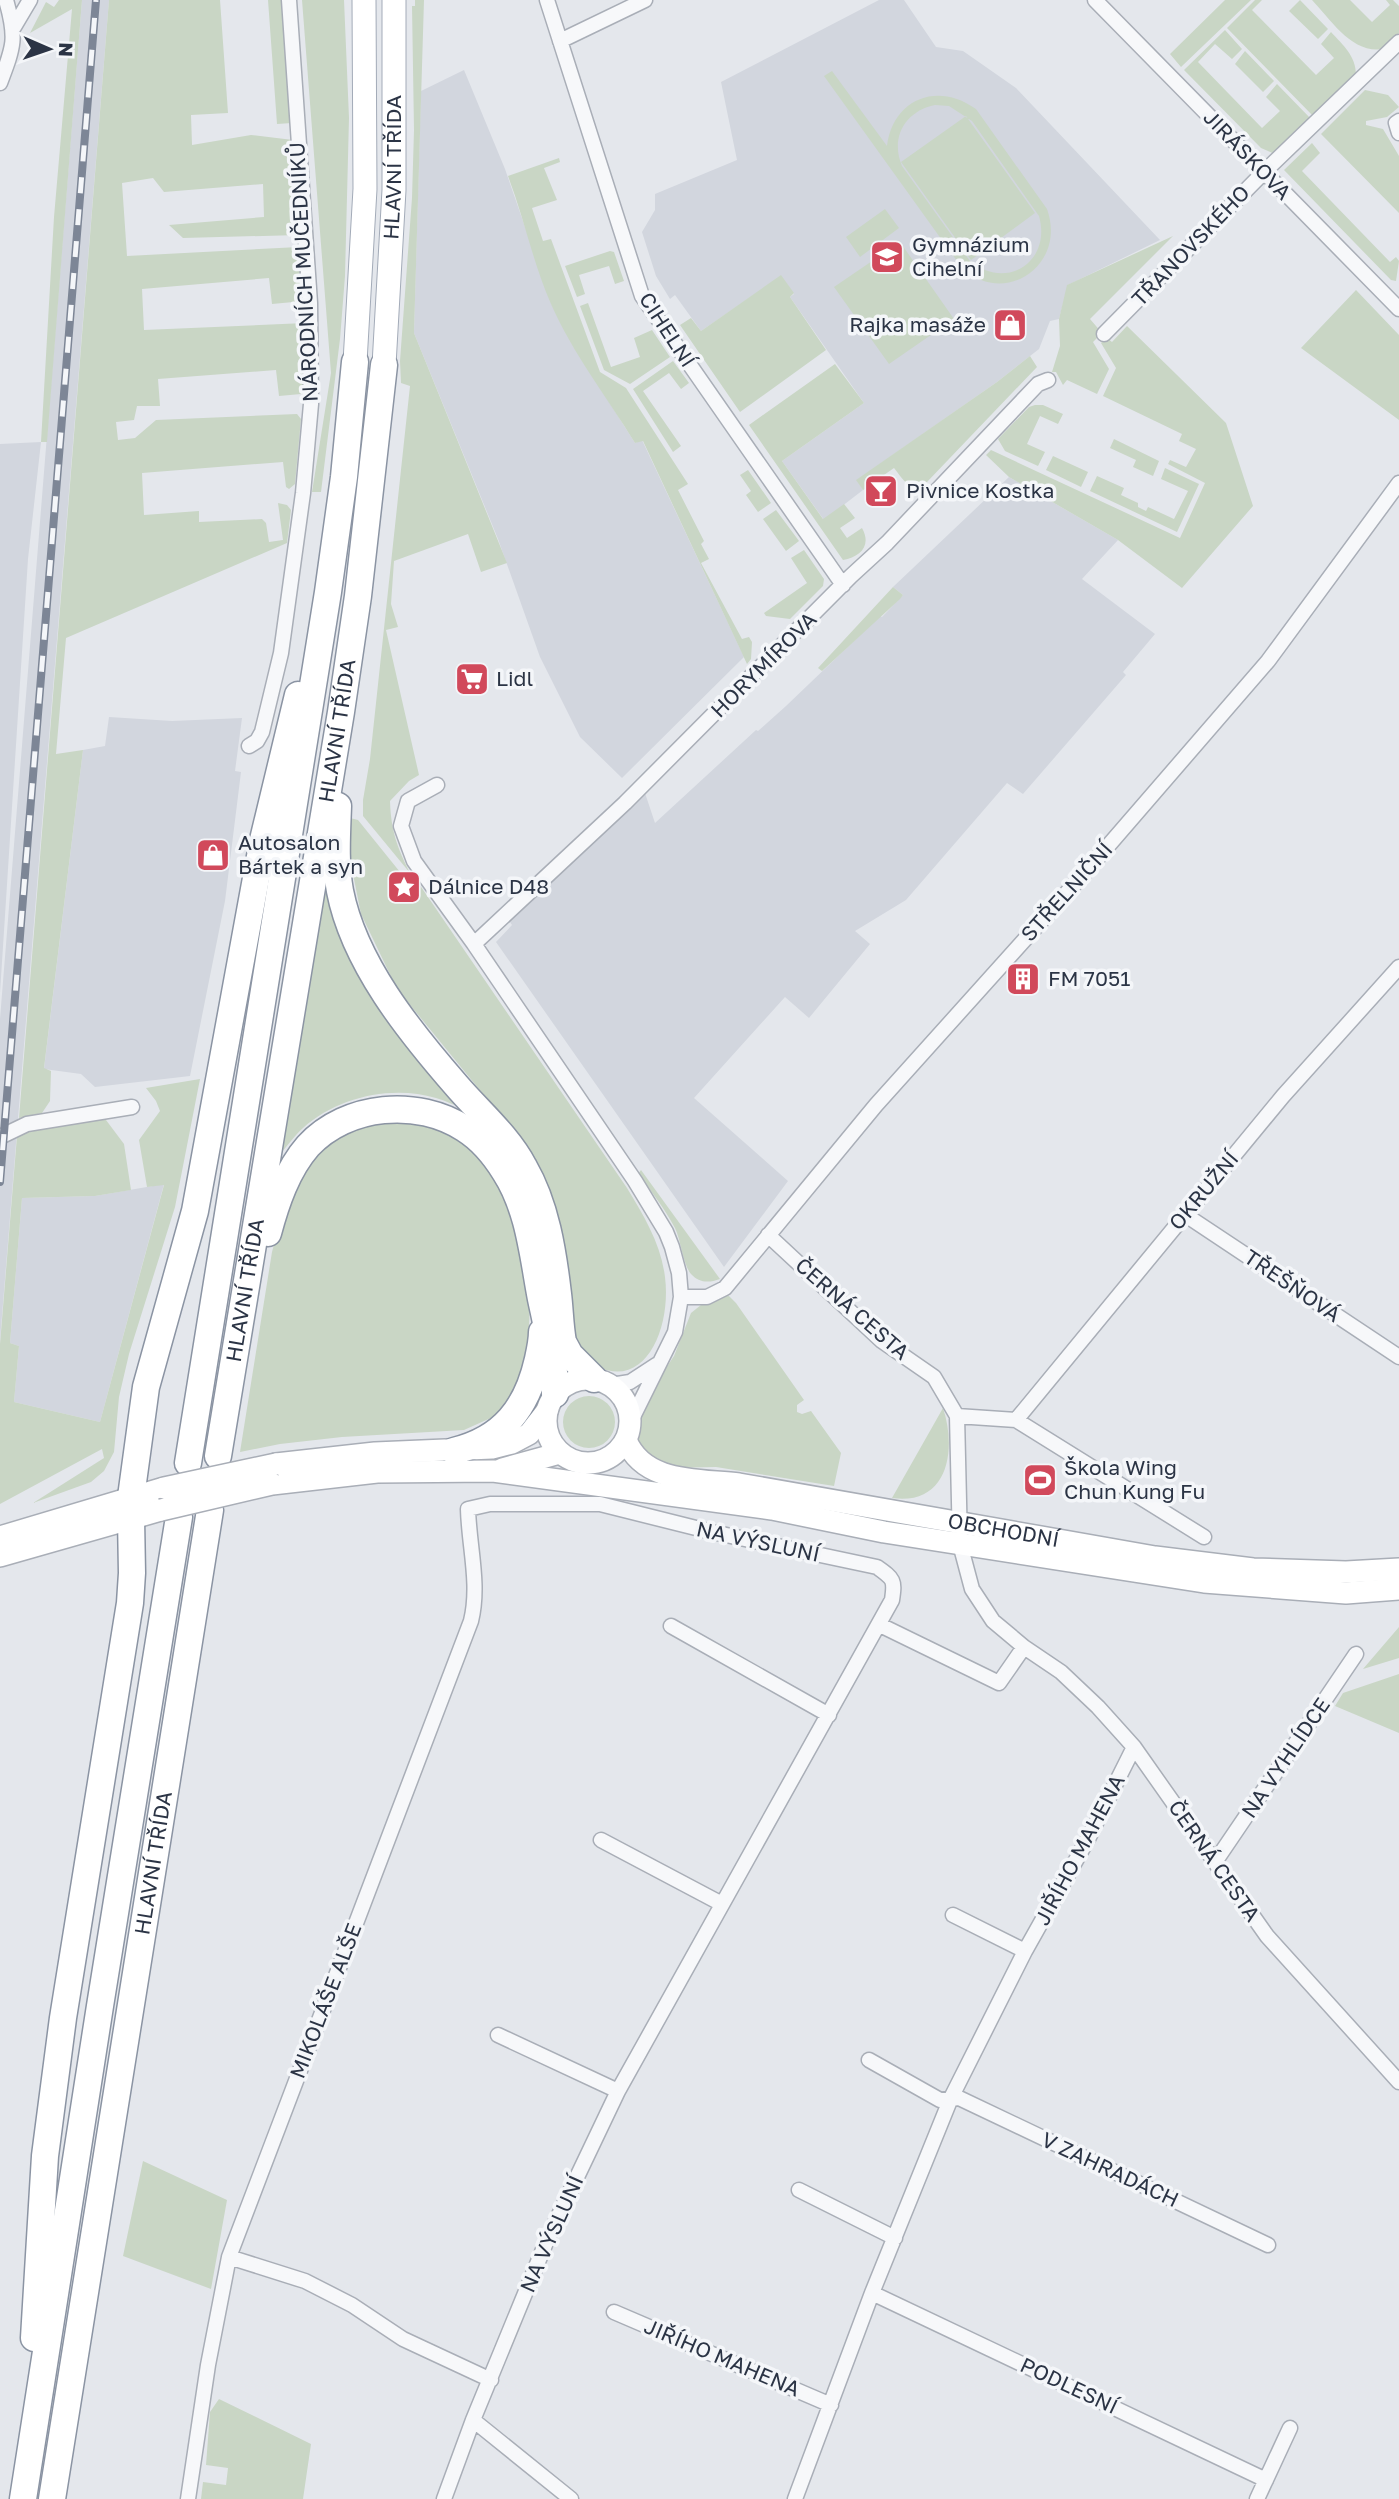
<svg xmlns="http://www.w3.org/2000/svg" width="1399" height="2499" font-family="'Golos Text',sans-serif">
  <rect width="100%" height="100%" fill="#e4e7ec"/>
  <path fill="#d2d6de" d="M82 0H109L0 1340V1019Z
    M879 0H904L936 47 963 51 1016 88 1160 240 1068 285 1059 319 1050 321 1039 349 997 382 857 480 863 490 824 520 782 461 864 403 790 297 794 294 781 276 701 331 675 295 670 299 656 276 642 232 655 210V194L737 160 721 82Z
    M464 70 505 169 552 305 578 353 635 443 642 440 744 657 622 778 580 737 540 657 498 539 414 333 421 91Z
    M41 442 28 559 0 993V444Z
    M1009 477 1118 540 1082 579 1155 634 1123 672 1126 675 1023 794 1007 783 906 900 855 931 870 944 809 1018 785 997 694 1098 788 1181 724 1267 496 942 512 925 510 922 645 793 655 823 756 730 758 731 786 706 880 616 882 617 903 595 893 587Z
    M109 717 172 721 242 718 235 771 241 772 225 901 190 1076 95 1087 81 1074 44 1069 83 750 105 746Z
    M164 1184 100 1422 14 1402 19 1346 10 1343 22 1198 95 1196Z"/>
  <path fill="#c9d6c5" fill-rule="evenodd" d="M59 0H82L47 442H41L54 217 72 9 30 33 46 2 54 7Z
    M109 0H220L228 113 191 115 192 145 251 135 293 140 299 235 183 238 169 225 264 217 263 184 164 192 153 178 122 183 127 256 299 247 304 301 272 304 269 278 142 289 144 330 305 323 307 380 301 394 279 396 276 370 158 379 160 406H137L134 420 116 422 118 440 135 438 156 420 297 414 301 419 295 484 289 489 286 487 283 462 142 473 144 515 199 511V522L262 519 266 523 269 542 283 540 278 503 287 505 291 510 287 543 66 638 56 754 83 750 44 1068 51 1071 50 1101 42 1113 19 1118Z
    M268 0H284L292 123 277 124Z
    M302 0H344L349 118 345 276 340 339 321 492H312L331 373Z
    M415 0H424L414 333 507 563 481 572 468 534 394 561 391 604 398 627 386 630 419 775 409 781 390 801C391 831 397 847 410 873L363 816V800L370 759 410 386 401 383 400 361 412 198 414 130 412 6H415Z
    M1225 0H1251L1181 67 1170 54Z
    M1255 0H1262L1252 10 1316 75 1334 58 1321 44 1331 32C1343 45 1356 56 1356 75L1314 117 1227 28Z
    M1300 0 1328 29 1318 39 1289 11Z
    M1312 0H1350L1372 22 1390 5 1386 0H1393L1399 6V33L1383 49C1352 54 1331 20 1312 0Z
    M1225 30 1242 49 1232 59 1215 44 1198 62 1262 128 1280 111 1266 97 1277 84 1312 120 1277 155 1261 148 1184 70Z
    M1245 51 1274 81 1263 92 1235 64Z
    M832 71 887 146C893 99 937 81 976 109L1047 209C1067 264 1006 308 962 268L824 76ZM935 105 949 106 972 121 1039 216C1052 262 1006 291 970 261L902 166C890 138 905 111 935 105Z
    M1365 90 1388 95 1399 107 1387 117 1366 121V125L1383 129 1399 156V213L1321 134Z
    M966 116 1035 213 971 260 901 162Z
    M1312 143 1320 153 1302 171 1390 262 1396 257 1399 261 1396 281 1391 280 1284 170Z
    M559 158 560 162 544 168 557 200 532 208 543 241 551 239 600 372 626 388 688 484 678 490 704 541 701 544 709 559 701 563 742 639 749 637 752 642 751 659 747 664 643 441 635 443C607 397 573 354 551 304 533 263 524 218 508 176Z
    M885 209 899 228 860 257 846 237Z
    M1173 236 1090 319 1102 333 1093 342 1109 369 1097 394 1067 380 1063 385 1056 372H1052L1060 346 1059 319 1067 285Z
    M900 242 954 319 889 364 834 287Z
    M610 251 614 252 624 281 615 284 609 266 579 275 585 294 577 297 565 266Z
    M781 275 794 293 790 297 826 350 740 412 680 325 691 318 701 331Z
    M1356 290 1399 335V420L1301 348Z
    M588 303 611 367 640 357 634 338 652 330 670 357 630 384 604 370 580 306Z
    M1127 326 1226 423 1253 506 1182 588 1118 540 1009 477 986 455 991 450 1180 538 1205 483 1168 464 1170 460 1186 467 1196 449 1179 441 1182 434 1103 396 1116 368 1101 343 1106 337 1112 342Z
    M1030 356 1037 367 927 482C905 488 907 484 894 468L871 484 872 486 863 490 856 480 997 382Z
    M673 361 689 383 681 389 669 373 643 391 681 446 673 452 633 389Z
    M835 364 864 403 782 461 823 519 844 504 855 518 840 528 847 538 862 528C872 546 860 557 843 560L749 425Z
    M1035 405H1043L1063 414 1058 424 1040 416 1027 444 1045 452 1038 466 1005 451 998 439 1029 407Z
    M1114 439 1159 461 1153 476 1133 467 1136 460 1110 448Z
    M1053 456 1088 472 1081 487 1046 470Z
    M1165 468 1199 484 1177 532 1090 491 1097 476 1124 488 1121 495 1138 503V507L1146 511 1148 507 1174 519 1188 491 1161 479Z
    M748 470 771 503 758 512 746 495 751 491 740 475Z
    M776 510 799 541 786 551 763 519Z
    M804 550 824 579 823 586 790 619 766 616 764 613 807 583 791 558Z
    M893 587 903 595 900 599 822 671 818 668Z
    M350 818 358 820 404 877 412 885 417 881 627 1188C644 1216 661 1244 665 1277 672 1331 641 1405 579 1355L510 1127 397 989 361 914 351 864Z
    M326 882 339 931 466 1110C457 1106 446 1101 436 1098 391 1085 338 1097 303 1128 295 1135 288 1145 281 1153Z
    M200 1079 175 1207 129 1354 119 1397 114 1452 104 1471 91 1482 33 1503 104 1458 102 1449 0 1504V1344L17 1136 29 1128 103 1116 124 1144 131 1190 95 1196 22 1198 10 1343 19 1346 14 1402 100 1422 164 1185 147 1187 139 1140 160 1111 156 1101 146 1088Z
    M391 1121 429 1124 472 1147 502 1187 531 1282 528 1347 519 1385 505 1406 493 1417 464 1430 342 1437 280 1444 240 1452 272 1252 281 1218 301 1171 332 1140 368 1124Z
    M641 1170 720 1279C709 1283 699 1283 691 1274 683 1265 681 1240 675 1228 665 1209 651 1191 638 1174Z
    M726 1293 736 1303 804 1400 797 1405V1412L802 1414 811 1411 841 1453 834 1486 716 1467 666 1468 653 1463 638 1442 640 1420 646 1398 674 1356 691 1313 701 1305Z
    M563 1422a26 26 0 1 1 52 0a26 26 0 1 1-52 0Z
    M943 1408C957 1450 948 1506 892 1498Z
    M1399 1627V1658L1363 1669Z
    M1399 1674V1733L1335 1706 1343 1693Z
    M143 2161 227 2200 211 2289 123 2256Z
    M219 2399 311 2444 303 2499H201L203 2482 226 2485 228 2468 206 2465 210 2412Z"/>
  <g fill="none" stroke-linecap="round" stroke-linejoin="round">
    <g stroke="#a9aeb7" stroke-width="17">
      <path id="street" d="M547 0 642 296 843 585
        M1095 0 1399 309
        M14 27 30 0
        M560 41 645 0
        M0 83C14 46 17 38 6 0
        M1399 121 1396 123 1399 133
        M1104 334 1264 172 1399 42
        M249 746 257 741 262 732 281 653 303 493 311 404 310 303 289 0
        M437 785 408 801 401 826 414 861 474 944 635 1181 666 1232 672 1247 679 1273 681 1297 675 1332 631 1421
        M474 944 625 803 851 576 887 543 1038 384 1048 380
        M0 1137 27 1124 132 1107
        M1184 1214 1399 1357
        M768 1235 882 1341 934 1377 957 1416 960 1544 972 1589 993 1621 1024 1647 1061 1672 1098 1707 1134 1747 1267 1936 1399 2082
        M681 1297H707L725 1288 876 1105 1089 868 1268 661 1399 483
        M611 1385 630 1382 656 1365
        M957 1416 1016 1420 1204 1537
        M1016 1420 1283 1096 1399 967
        M880 1625 999 1683 1024 1647
        M671 1626 829 1715
        M601 1840 722 1904
        M1215 1862 1356 1654
        M953 1915 1025 1951
        M498 2035 618 2091
        M869 2060 940 2100 959 2098 1268 2245
        M799 2190 895 2238
        M229 2257 305 2281 352 2305 403 2339 491 2380
        M872 2293 1266 2480
        M614 2312 831 2405
        M473 2420 571 2499
        M188 2499 208 2365 229 2257 471 1621C480 1584 469 1547 468 1509L490 1504H600L712 1532 877 1567C894 1579 895 1580 892 1600L618 2091 547 2240 473 2420 444 2499
        M795 2499 872 2293 951 2098 1025 1951 1089 1837 1134 1747
        M1257 2499 1290 2428"/>
    </g>
    <g stroke="#a9aeb7" stroke-width="24">
      <g id="secondary">
        <circle cx="588" cy="1421" r="42"/>
        <path id="s1" d="M626 1440C644 1484 698 1479 739 1484L1155 1557 1253 1569 1346 1572 1399 1569"/>
        <path d="M276 1464 375 1453 492 1448 512 1443 529 1434 547 1411"/>
        <path d="M502 1469 560 1453"/>
        <path d="M272 1484 377 1472 493 1471 772 1509 884 1532 1204 1582 1346 1593 1399 1589"/>
        <path d="M0 1537 164 1488"/>
        <path d="M0 1556 161 1510"/>
      </g>
    </g>
    <g stroke="#a3abb8" stroke-width="25">
      <g id="primary">
        <path d="M355 362 365 189 364 0"/>
        <path id="s2" d="M384 365 394 190V0"/>
      </g>
    </g>
    <g stroke="#8b94a3" stroke-width="29">
      <g id="highway">
        <path d="M338 806C337 834 335 864 340 891 354 963 409 1031 456 1085 479 1112 507 1135 524 1167 546 1205 553 1251 558 1294 560 1310 560 1326 563 1342L570 1355 594 1379"/>
        <path d="M268 1233C276 1203 287 1170 308 1146 347 1104 418 1098 465 1129 481 1139 495 1156 505 1172 529 1209 533 1257 541 1299 548 1332 555 1360 555 1394"/>
        <path d="M454 1451C503 1439 527 1408 538 1359 540 1350 542 1341 542 1332"/>
        <path id="s3" d="M218 1456 341 712 358 596 384 365"/>
        <path d="M188 1463 328 592 344 477 355 362"/>
        <path d="M131 1497 146 1387 195 1211 263 840 298 695"/>
        <path d="M34 2338 45 2156 63 2018 130 1603 132 1573 131 1518"/>
        <path d="M23 2499 100 2006 179 1517"/>
        <path id="s4" d="M52 2499 210 1510"/>
      </g>
    </g>
    <use href="#street" stroke="#f7f8fa" stroke-width="14"/>
    <use href="#secondary" stroke="#fff" stroke-width="21"/>
    <use href="#primary" stroke="#fff" stroke-width="23"/>
    <use href="#highway" stroke="#fff" stroke-width="26"/>
    <g stroke="#7d8696" stroke-width="8">
      <path id="rail" d="M0 1182 96 0"/>
    </g>
    <use href="#rail" stroke="#f4f6f9" stroke-width="5" stroke-dasharray="16" stroke-linecap="butt"/>
    <g stroke="#a9aeb7" stroke-width="24" stroke-linecap="butt">
      <path id="secondary-bridge" d="M164 1488 276 1464
        M161 1510 272 1484"/>
    </g>
    <use href="#secondary-bridge" stroke="#fff" stroke-width="21"/>
  </g>
  <defs>
    <g id="university-square" transform="scale(1.75)"><rect x="-9" y="-9" width="18" height="18" rx="4" fill="#d1495b" stroke="#f4f6f9"/><path d="M0-5L7-2L0 1L-7-2ZM-4 1L0 2.5L4 1V4Q0 6-4 4Z" fill="#fff"/></g>
    <g id="shop-square" transform="scale(1.75)"><rect x="-9" y="-9" width="18" height="18" rx="4" fill="#d1495b" stroke="#f4f6f9"/><path d="M-5-2.5h2.3a2.7 3.5 0 0 1 5.4 0H5L5.5 6h-11ZM-1.5-2.5h3a1.5 2.3 0 0 0-3 0Z" fill="#fff"/></g>
    <g id="bar-square" transform="scale(1.75)"><rect x="-9" y="-9" width="18" height="18" rx="4" fill="#d1495b" stroke="#f4f6f9"/><path d="M-6-5H6L.8 .8V4.5H3.5V6h-7V4.5H-.8V.8Z" fill="#fff"/></g>
    <g id="supermarket-square" transform="scale(1.75)"><rect x="-9" y="-9" width="18" height="18" rx="4" fill="#d1495b" stroke="#f4f6f9"/><path d="M-6-5.5h2.5l.6 2H6L4.5 2H-2.5L-4.4-4H-6ZM-1.5 3.2a1.3 1.3 0 1 0 .1 0ZM3 3.2a1.3 1.3 0 1 0 .1 0Z" fill="#fff"/></g>
    <g id="sight-square" transform="scale(1.75)"><rect x="-9" y="-9" width="18" height="18" rx="4" fill="#d1495b" stroke="#f4f6f9"/><path d="M0-6L1.8-2.2L6-1.7L2.9 1.2L3.7 5.4L0 3.3L-3.7 5.4L-2.9 1.2L-6-1.7L-1.8-2.2Z" fill="#fff"/></g>
    <g id="building-square" transform="scale(1.75)"><rect x="-9" y="-9" width="18" height="18" rx="4" fill="#d1495b" stroke="#f4f6f9"/><path d="M-4-6H4V6H1V3H-1V6H-4ZM-2.5-4.3h1.7v1.8h-1.7ZM.8-4.3h1.7v1.8H.8ZM-2.5-1h1.7V.8h-1.7ZM.8-1h1.7V.8H.8Z" fill="#fff"/></g>
    <g id="stadium-square" transform="scale(1.75)"><rect x="-9" y="-9" width="18" height="18" rx="4" fill="#d1495b" stroke="#f4f6f9"/><path d="M0-5a6.5 5 0 1 0 0 10a6.5 5 0 1 0 0-10ZM-3.5-1.8h7v3.6h-7Z" fill="#fff"/></g>
  </defs>
  <g fill-rule="evenodd">
    <use href="#university-square" x="887" y="257"/>
    <use href="#shop-square" x="1010" y="325"/>
    <use href="#bar-square" x="881" y="491"/>
    <use href="#supermarket-square" x="472" y="679"/>
    <use href="#shop-square" x="213" y="855"/>
    <use href="#sight-square" x="404" y="887"/>
    <use href="#building-square" x="1023" y="979"/>
    <use href="#stadium-square" x="1040" y="1480"/>
  </g>
  <g text-anchor="middle" stroke-width="7" stroke-linejoin="round" paint-order="stroke">
    <g font-size="21" fill="#2b3445" stroke="#f4f6f9">
      <text transform="translate(1247 155) rotate(46)" y="7">JIRÁSKOVA</text>
      <text dy="7" stroke="none"><textPath href="#s2" startOffset="198">HLAVNÍ TŘÍDA</textPath></text>
      <text transform="translate(1191 246) rotate(-46)" y="7">TŘANOVSKÉHO</text>
      <text transform="translate(304 272) rotate(-93)" y="7">NÁRODNÍCH MUČEDNÍKŮ</text>
      <text transform="translate(667 330) rotate(57)" y="7">CIHELNÍ</text>
      <text transform="translate(764 665) rotate(-45)" y="7">HORYMÍROVA</text>
      <text dy="7" stroke="none"><textPath href="#s3" startOffset="735">HLAVNÍ TŘÍDA</textPath></text>
      <text transform="translate(1067 892) rotate(-48)" y="7">STŘELNIČNÍ</text>
      <text transform="translate(1204 1191) rotate(-50)" y="7">OKRUŽNÍ</text>
      <text transform="translate(1292 1286) rotate(34)" y="7">TŘEŠŇOVÁ</text>
      <text dy="7" stroke="none"><textPath href="#s3" startOffset="168">HLAVNÍ TŘÍDA</textPath></text>
      <text transform="translate(852 1309) rotate(41)" y="7">ČERNÁ CESTA</text>
      <text dy="7" stroke="none"><textPath href="#s1" startOffset="397">OBCHODNÍ</textPath></text>
      <text transform="translate(758 1542) rotate(12)" y="7">NA VÝSLUNÍ</text>
      <text transform="translate(1286 1758) rotate(-56)" y="7">NA VYHLÍDCE</text>
      <text transform="translate(1080 1850) rotate(-62)" y="7">JIŘÍHO MAHENA</text>
      <text transform="translate(1214 1861) rotate(55)" y="7">ČERNÁ CESTA</text>
      <text dy="7" stroke="none"><textPath href="#s4" startOffset="644">HLAVNÍ TŘÍDA</textPath></text>
      <text transform="translate(326 2001) rotate(-69)" y="7">MIKOLÁŠE ALŠE</text>
      <text transform="translate(1110 2170) rotate(25)" y="7">V ZAHRADÁCH</text>
      <text transform="translate(552 2234) rotate(-66)" y="7">NA VÝSLUNÍ</text>
      <text transform="translate(722 2358) rotate(23)" y="7">JIŘÍHO MAHENA</text>
      <text transform="translate(1069 2386) rotate(25)" y="7">PODLESNÍ</text>
    </g>
    <g font-size="21" fill="#2b3445" stroke="#f4f6f9" text-anchor="start">
      <text x="912" y="252">Gymnázium<tspan x="912" dy="24">Cihelní</tspan></text>
      <text x="986" y="332" text-anchor="end">Rajka masáže</text>
      <text x="906" y="498">Pivnice Kostka</text>
      <text x="496" y="686">Lidl</text>
      <text x="238" y="850">Autosalon<tspan x="238" dy="24">Bártek a syn</tspan></text>
      <text x="428" y="894">Dálnice D48</text>
      <text x="1048" y="986">FM 7051</text>
      <text x="1064" y="1475">Škola Wing<tspan x="1064" dy="24">Chun Kung Fu</tspan></text>
    </g>
  </g>
  <g transform="translate(49 49) rotate(92)" stroke="#f4f6f9" stroke-width="5" paint-order="stroke">
  <path d="M0-5L12 26L0 18L-12 26Z" fill="#2b3445"/>
  <text y="-10" font-size="19" font-weight="bold" text-anchor="middle" fill="#2b3445">N</text>
  </g>
</svg>
